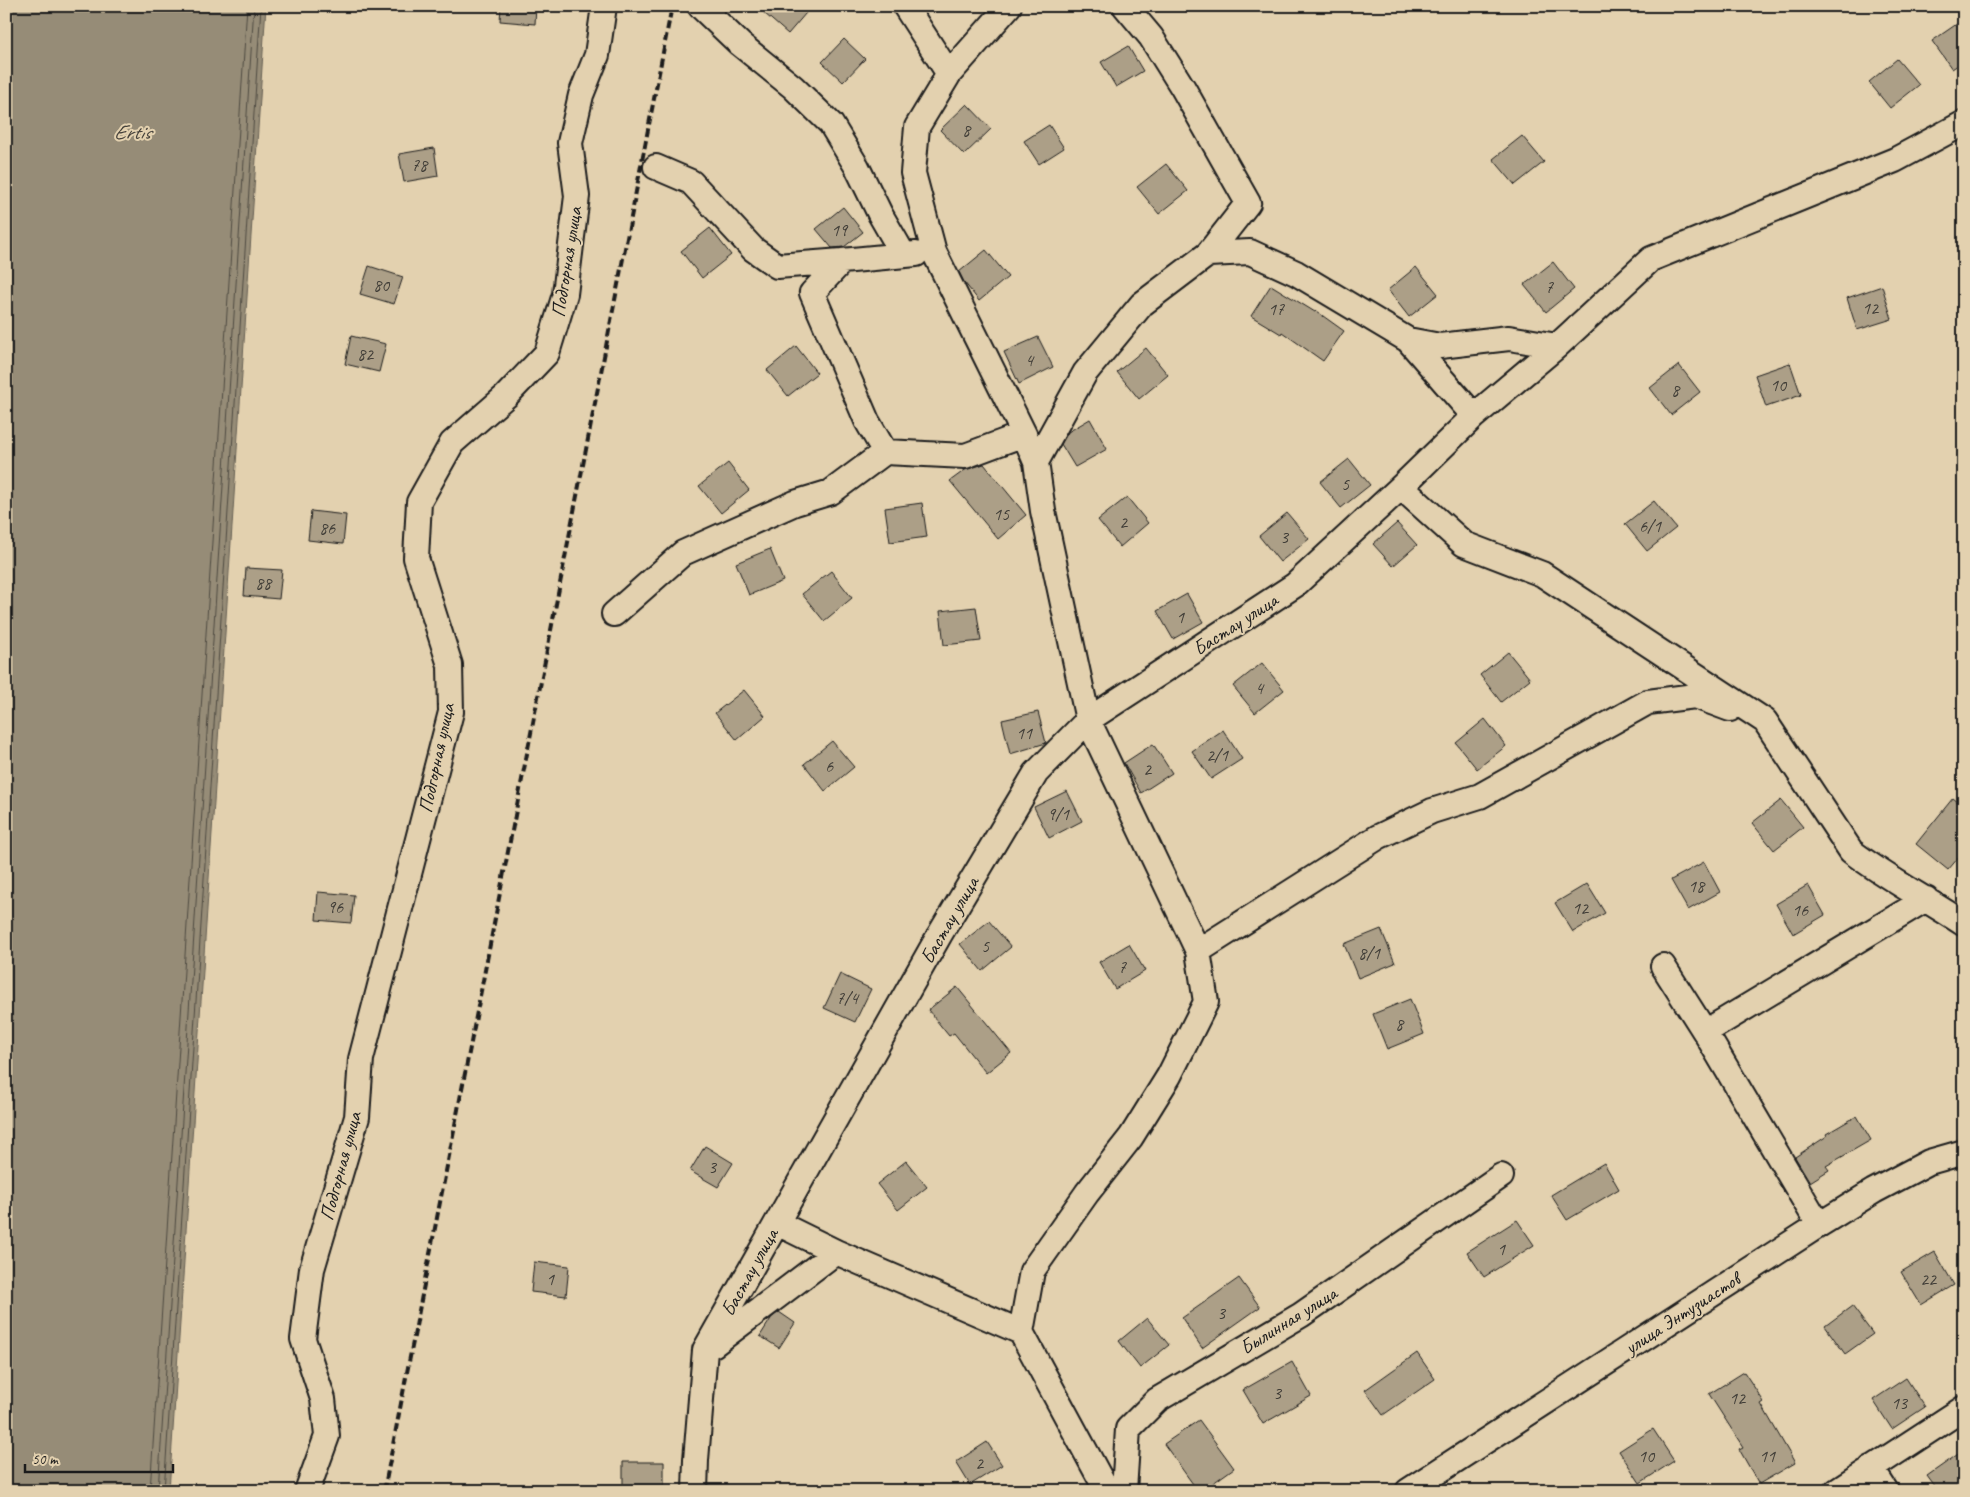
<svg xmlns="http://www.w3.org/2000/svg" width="1970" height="1497" font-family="Caveat,sans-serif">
  <rect width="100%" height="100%" fill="#e3d1af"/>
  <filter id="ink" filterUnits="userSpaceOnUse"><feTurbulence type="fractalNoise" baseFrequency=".02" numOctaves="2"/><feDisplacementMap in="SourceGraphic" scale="10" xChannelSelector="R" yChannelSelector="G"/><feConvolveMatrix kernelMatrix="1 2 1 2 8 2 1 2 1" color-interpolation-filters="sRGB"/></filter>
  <g filter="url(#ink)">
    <path fill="#968c77" stroke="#655f53" d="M6 6H266L169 1491H6Z"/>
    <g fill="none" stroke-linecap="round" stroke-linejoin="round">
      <path stroke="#4d4940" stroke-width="1" d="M150 1491 247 6
        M158 1491 254 6
        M164 1491 261 6"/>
    </g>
    <path fill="#ac9f87" stroke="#1c1c1c" d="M501 6H536L535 24 500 21Z
      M756 6H812L788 34Z
      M1964 19V61L1952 69 1932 41Z
      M844 39 865 59 843 82 822 62Z
      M1128 46 1143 71 1116 87 1101 62Z
      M1897 59 1919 85 1890 108 1869 82Z
      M967 104 991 129 964 155 940 130Z
      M1049 125 1064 148 1039 164 1024 141Z
      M1522 136 1544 162 1515 185 1493 159Z
      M434 148 438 176 404 182 399 154Z
      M1166 164 1188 191 1159 214 1137 187Z
      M843 207 863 232 844 247 832 248 816 229Z
      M710 228 731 255 702 278 681 251Z
      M986 250 1008 277 979 301 964 282 959 272Z
      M1553 262 1574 289 1546 312 1524 285Z
      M369 266 403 277 394 304 360 294Z
      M1416 267 1438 294 1409 317 1388 290Z
      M1271 285 1315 312 1316 311 1344 331 1323 361 1282 332 1281 334 1251 316Z
      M1882 286 1892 319 1857 330 1847 298Z
      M351 336 386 344 379 372 345 364Z
      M1038 337 1053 367 1019 384 1004 352Z
      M796 346 817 373 788 396 767 370Z
      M1146 348 1168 375 1139 399 1117 372Z
      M1790 363 1801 395 1766 407 1755 375Z
      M1679 365 1700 392 1671 415 1650 388Z
      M1090 419 1107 449 1075 467 1061 444 1068 432Z
      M1349 459 1370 485 1341 508 1320 482Z
      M728 463 749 490 721 513 699 486Z
      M984 464 1026 515 998 539 950 481 965 470Z
      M1127 497 1148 523 1120 547 1098 520Z
      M1654 501 1676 528 1647 551 1625 524Z
      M922 503 927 537 890 542 885 508Z
      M311 511 346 515 343 544 308 540Z
      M1287 513 1309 539 1280 562 1259 536Z
      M1397 523 1417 545 1393 566 1373 544Z
      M770 549 783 581 749 595 736 563Z
      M246 568 282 570 279 599 244 596Z
      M831 571 852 598 824 621 802 594Z
      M1187 594 1203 622 1173 639 1157 611Z
      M976 607 981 641 944 645 940 611Z
      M1508 652 1530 679 1501 702 1480 675Z
      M1262 663 1284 690 1255 713 1233 686Z
      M744 690 765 716 737 740 715 713Z
      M1038 712 1046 743 1010 754 1002 720Z
      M1485 719 1506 746 1477 769 1456 743Z
      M1223 730 1242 759 1211 779 1192 751Z
      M832 741 854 767 825 791 804 764Z
      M1153 744 1172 773 1141 793 1124 763Z
      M1067 791 1082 821 1049 838 1034 807Z
      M1953 798 1964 807V851L1948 870 1916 844Z
      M1781 800 1803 827 1774 850 1752 823Z
      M1704 862 1720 892 1688 910 1671 880Z
      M1587 884 1605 913 1573 932 1555 903Z
      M1808 885 1825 915 1793 934 1776 904Z
      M318 892 354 895 351 923 316 920Z
      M989 921 1011 947 982 971 960 944Z
      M1381 929 1395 963 1358 978 1344 944Z
      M1129 944 1145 971 1115 989 1099 962Z
      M840 974 871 989 855 1022 824 1008Z
      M957 987 1011 1053 986 1073 954 1033 949 1036 928 1010Z
      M1410 999 1424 1034 1387 1049 1373 1014Z
      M1857 1116 1871 1140 1826 1166 1829 1170 1810 1182 1795 1157 1827 1136 1826 1134Z
      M705 1146 733 1163 718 1187 690 1171Z
      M906 1161 927 1187 898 1210 877 1184Z
      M1604 1163 1619 1189 1567 1220 1551 1195Z
      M1517 1220 1534 1245 1484 1277 1467 1252Z
      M1935 1252 1954 1285 1921 1305 1901 1272Z
      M534 1262 569 1266 566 1296 531 1292Z
      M1239 1278 1260 1307 1202 1348 1182 1318Z
      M1852 1306 1873 1334 1845 1354 1825 1326Z
      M779 1312 795 1323 779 1348 760 1336 772 1317Z
      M1147 1318 1169 1345 1140 1368 1119 1341Z
      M1417 1353 1435 1379 1383 1415 1365 1390Z
      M1292 1362 1311 1396 1263 1424 1243 1390Z
      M1744 1372 1764 1402 1761 1404 1795 1463 1759 1484 1739 1449 1743 1447 1709 1394Z
      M1906 1378 1925 1407 1892 1429 1873 1400Z
      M1199 1420 1234 1468 1202 1491H1198L1164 1444Z
      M1653 1429 1674 1461 1640 1483 1619 1451Z
      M987 1442 1002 1465 970 1485 956 1462Z
      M1964 1450V1491H1938L1927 1476Z
      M623 1462H664V1491H623Z"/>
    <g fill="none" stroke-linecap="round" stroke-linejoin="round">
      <g stroke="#1c1c1c" stroke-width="28">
        <path id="minor" d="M700 6 740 44 793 87 831 124 857 167 880 214 903 254
          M905 6 949 74
          M1009 6 949 74 917 127 913 173 934 252 1024 434 1036 462 1043 511 1088 720 1198 951 1206 1002 1169 1076 1131 1137 1087 1193 1032 1271 1021 1332 1107 1491
          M1125 6 1151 37 1183 88 1248 203 1208 254
          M656 167 691 182 753 249 777 266 842 261
          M1408 340 1440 346 1509 338 1557 346
          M885 452 867 421 812 293 842 261 916 254
          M1036 462 1085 373 1142 304 1208 254 1250 252 1296 273 1408 340 1474 416
          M1401 487 1464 544 1542 574 1765 721 1851 851C1886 878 1927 899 1964 924
          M614 614 683 553 795 503 831 492 885 452 965 456 1024 434
          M1198 951 1378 837 1432 811 1480 796 1648 702 1695 696 1730 709
          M1663 966 1705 1032 1819 1225
          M1705 1032 1926 899
          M777 1223 836 1252
          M713 1345 836 1252 1021 1332
          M1871 1468 1886 1491
          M307 1491 327 1436 323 1399 303 1339 312 1269 357 1117 361 1059 451 712 450 665 416 558 419 502 452 443 506 396 547 353 565 294 577 196 570 143 581 95 597 55 604 6
          M695 1491 696 1460 705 1350 940 934 1036 773 1088 720 1295 585 1401 487 1474 416 1557 346 1651 259 1895 160 1964 123
          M1124 1491 1128 1429 1157 1400 1301 1315 1501 1176
          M1408 1491 1819 1225 1874 1191 1929 1162 1964 1152
          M1837 1491 1964 1408"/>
      </g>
      <use href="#minor" stroke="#e3d1af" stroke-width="24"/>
      <path stroke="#1c1c1c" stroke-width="4" stroke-dasharray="8 4" stroke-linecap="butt" d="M384 1491 672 6"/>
    </g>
  </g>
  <g text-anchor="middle" stroke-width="4" stroke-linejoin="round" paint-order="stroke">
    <g font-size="18" fill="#403d37">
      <text x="966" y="136">8</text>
      <text x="419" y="171">78</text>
      <text x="839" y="236">19</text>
      <text x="381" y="291">80</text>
      <text x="1549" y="293">7</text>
      <text x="1870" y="314">12</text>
      <text x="1276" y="315">17</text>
      <text x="365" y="360">82</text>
      <text x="1029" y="366">4</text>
      <text x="1778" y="391">10</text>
      <text x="1675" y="396">8</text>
      <text x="1345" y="490">5</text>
      <text x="1001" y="520">15</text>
      <text x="1123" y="528">2</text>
      <text x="1650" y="532">6/1</text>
      <text x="327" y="534">86</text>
      <text x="1284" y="543">3</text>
      <text x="263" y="589">88</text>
      <text x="1180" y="623">1</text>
      <text x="1259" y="694">4</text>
      <text x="1024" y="739">11</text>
      <text x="1217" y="761">2/1</text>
      <text x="829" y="772">6</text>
      <text x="1147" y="775">2</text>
      <text x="1058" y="820">9/1</text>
      <text x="1696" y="892">18</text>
      <text x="335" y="913">96</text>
      <text x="1580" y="914">12</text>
      <text x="1800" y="916">16</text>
      <text x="985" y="952">5</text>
      <text x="1369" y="959">8/1</text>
      <text x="1122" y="973">7</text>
      <text x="847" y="1004">7/4</text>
      <text x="1399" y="1030">8</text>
      <text x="712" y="1173">3</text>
      <text x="1501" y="1255">1</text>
      <text x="550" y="1285">1</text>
      <text x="1928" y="1285">22</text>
      <text x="1221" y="1319">3</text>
      <text x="1277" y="1399">3</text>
      <text x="1737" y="1404">12</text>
      <text x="1899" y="1409">13</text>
      <text x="1646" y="1462">10</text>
      <text x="1767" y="1462">11</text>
      <text x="979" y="1469">2</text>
    </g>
    <g font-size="20" fill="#1c1c1c" stroke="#e3d1af">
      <text transform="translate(566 262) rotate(-81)" y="7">Подгорная улица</text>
      <text transform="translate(1235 624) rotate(-33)" y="7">Бастау улица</text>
      <text transform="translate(436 758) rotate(-78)" y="7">Подгорная улица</text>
      <text transform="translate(949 920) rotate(-60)" y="7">Бастау улица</text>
      <text transform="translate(340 1166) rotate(-75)" y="7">Подгорная улица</text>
      <text transform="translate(749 1272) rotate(-61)" y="7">Бастау улица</text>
      <text transform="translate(1682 1313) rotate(-33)" y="7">улица Энтузиастов</text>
      <text transform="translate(1288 1320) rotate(-32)" y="7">Былинная улица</text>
    </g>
    <g font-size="21" font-style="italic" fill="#47433c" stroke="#e3d1af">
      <text x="132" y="139">Ertis</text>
    </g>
  </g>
  <rect width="1970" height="1497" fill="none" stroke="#e3d1af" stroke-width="25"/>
  <rect x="12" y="12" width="1945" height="1472" fill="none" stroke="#1c1c1c" stroke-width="2" filter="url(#ink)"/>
  <path d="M25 1464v8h148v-8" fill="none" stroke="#1c1c1c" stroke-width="2.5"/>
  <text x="32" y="1464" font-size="15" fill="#1c1c1c" stroke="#e3d1af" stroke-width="4" paint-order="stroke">50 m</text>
</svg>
